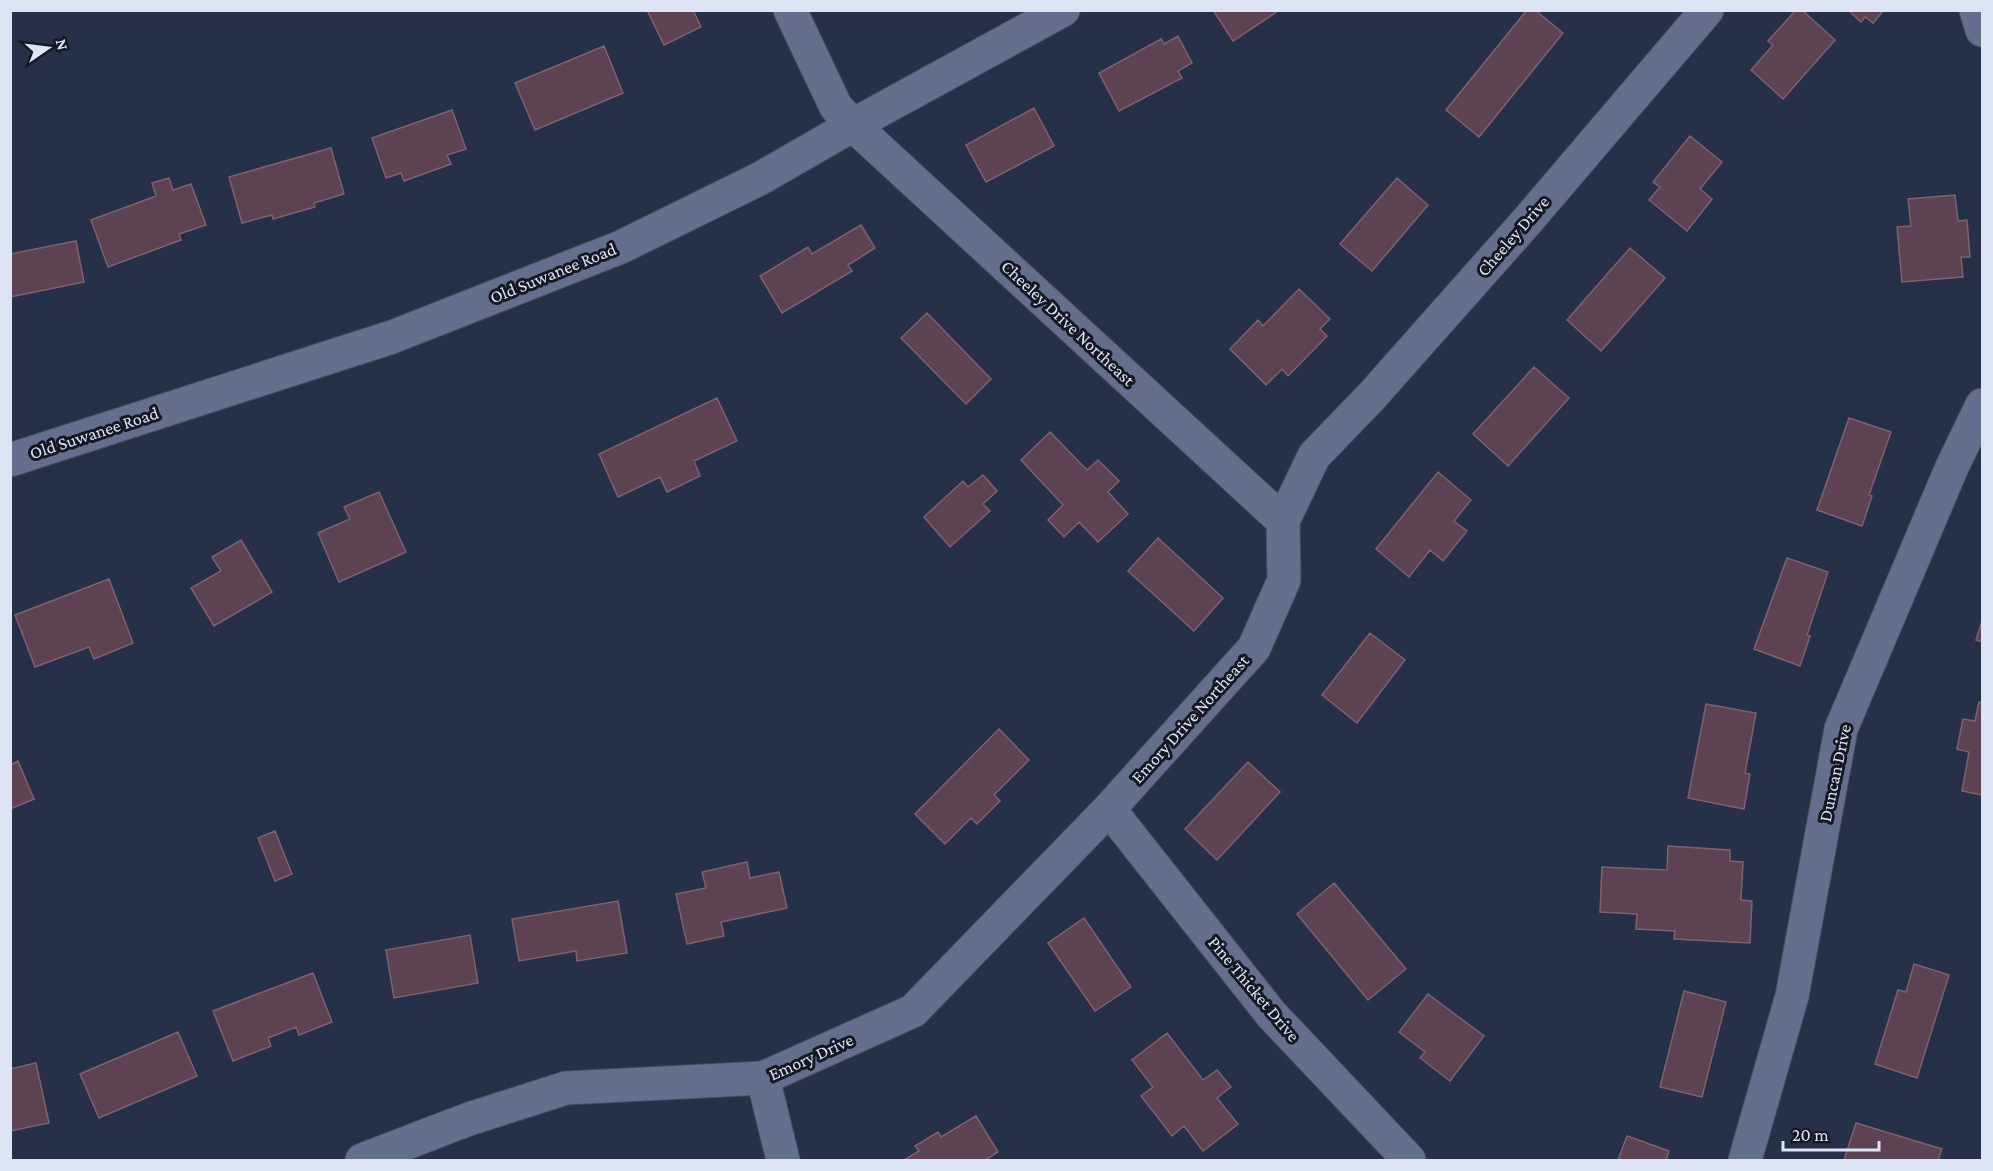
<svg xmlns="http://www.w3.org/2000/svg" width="1993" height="1171" font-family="'Crimson Pro',serif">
  <rect width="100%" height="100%" fill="#263048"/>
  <path fill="#5d4351" stroke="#7f6071" stroke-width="1.5" d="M647 10H693L701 27 664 45Z
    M1213 10H1277L1278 11 1233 41Z
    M1527 10H1535L1563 33 1479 137 1446 110Z
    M1796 10H1802L1835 40 1783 99 1751 70 1773 45 1768 41Z
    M1848 10H1884L1873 23 1865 17 1861 22Z
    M1178 36 1192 63 1178 71 1182 78 1119 111 1099 73 1161 39 1164 44Z
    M604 46 623 93 535 130 515 83Z
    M1034 108 1054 146 986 182 966 145Z
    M452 110 466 149 447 155 451 164 404 181 401 173 386 178 372 138Z
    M1690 136 1722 162 1700 189 1712 199 1687 231 1649 200 1660 187 1653 182Z
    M331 148 344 194 314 203 315 207 273 219 272 215 242 223 229 177Z
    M169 178 173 190 191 184 206 225 179 234 181 240 108 267 91 220 156 196 152 183Z
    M1397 178 1428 205 1372 271 1340 244Z
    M1955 195 1958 221 1967 220 1970 257H1961L1963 277 1902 282 1897 227 1911 226 1908 199Z
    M861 225 875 248 848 265 852 271 782 313 760 276 808 247 812 254Z
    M76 241 84 282 10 297V254Z
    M1630 248 1665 278 1601 351 1567 320Z
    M1299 289 1330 319 1320 329 1327 336 1288 376 1282 369 1266 385 1230 349 1258 320 1263 326Z
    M927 313 991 379 966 404 901 338Z
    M1534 367 1569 398 1508 466 1473 434Z
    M717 398 737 441 694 461 700 476 667 492 660 477 618 497 599 454Z
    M1849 418 1891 432 1869 495 1872 496 1862 526 1817 510Z
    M1050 432 1087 470 1098 460 1119 481 1108 492 1128 514 1098 542 1079 522 1064 537 1048 520 1063 505 1021 460Z
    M1438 472 1471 500 1454 521 1467 531 1443 561 1430 550 1409 577 1376 549Z
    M983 475 997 491 983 504 990 511 950 547 924 517 963 481 968 487Z
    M379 492 406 552 339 582 318 533 350 519 344 507Z
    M1158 538 1223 598 1194 631 1128 571Z
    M241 540 272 592 214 626 191 588 221 571 212 557Z
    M1787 558 1828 572 1807 635 1810 636 1800 666 1754 649Z
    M109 579 133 643 94 659 89 647 35 667 15 615Z
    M1982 621V642L1976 640Z
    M1370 633 1405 660 1357 723 1322 695Z
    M1979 702 1982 703V795L1962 791 1969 752 1957 749 1963 719 1975 721Z
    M1706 704 1756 713 1745 773 1750 774 1744 809 1688 798Z
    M999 729 1029 760 994 795 1000 801 977 824 971 818 945 844 915 814Z
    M18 761 34 799 10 809V765Z
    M1248 762 1280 792 1217 860 1185 829Z
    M275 831 292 874 275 881 258 838Z
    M1668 846 1730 850V861L1743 862 1741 900 1752 901 1750 943 1674 939 1675 931 1636 929 1637 914 1600 912 1602 867 1667 870Z
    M747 862 750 878 779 872 787 908 721 922 724 936 687 944 676 894 706 888 702 872Z
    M1334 883 1406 969 1368 1000 1297 914Z
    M618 901 627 953 577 961 576 951 519 961 512 919Z
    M1084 918 1131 987 1095 1011 1048 943Z
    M470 935 478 983 394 998 386 950Z
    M1914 964 1949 975 1917 1078 1875 1064 1898 990 1906 992Z
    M313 973 332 1022 299 1035 296 1027 268 1038 271 1046 233 1061 213 1011Z
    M1684 991 1726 1002 1702 1097 1660 1087Z
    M1428 994 1484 1036 1450 1081 1420 1058 1425 1052 1399 1032Z
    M178 1032 197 1076 99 1118 80 1074Z
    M1167 1033 1203 1080 1217 1070 1231 1087 1217 1098 1238 1124 1203 1151 1184 1126 1172 1136 1141 1096 1153 1087 1132 1060Z
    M36 1063 49 1123 10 1131V1069Z
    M976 1116 998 1152 985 1160H904L919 1151 915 1146 938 1132 941 1137Z
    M1856 1123 1942 1149 1938 1160H1844Z
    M1627 1136 1669 1151 1666 1160H1618Z"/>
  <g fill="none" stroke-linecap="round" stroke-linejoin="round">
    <g stroke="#454c61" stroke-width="35">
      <path id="minor" d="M790 10 836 107 853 125 1283 521
        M1976 10 1982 30
        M10 460 392 337 621 247 761 178 853 125 1063 10
        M1109 809 1271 1014 1409 1160
        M763 1078 783 1160
        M362 1160 469 1119 566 1088 763 1078 913 1011 1109 809 1254 648 1284 580 1283 521 1314 456 1371 397 1528 220 1707 10
        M1745 1160 1792 996 1841 729 1952 467 1982 405"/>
    </g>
    <use href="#minor" stroke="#636f8c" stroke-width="33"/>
  </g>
  <g text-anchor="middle" stroke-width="6" stroke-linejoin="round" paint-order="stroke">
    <g font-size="18" fill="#dde4f4" stroke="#141823">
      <text transform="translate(1513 236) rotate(-49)" y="6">Cheeley Drive</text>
      <text transform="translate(553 273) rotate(-22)" y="6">Old Suwanee Road</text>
      <text transform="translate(1068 323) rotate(43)" y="6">Cheeley Drive Northeast</text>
      <text transform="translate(94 433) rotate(-18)" y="6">Old Suwanee Road</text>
      <text transform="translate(1190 719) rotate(-48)" y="6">Emory Drive Northeast</text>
      <text transform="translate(1835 773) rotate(-78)" y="6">Duncan Drive</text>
      <text transform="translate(1254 989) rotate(50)" y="6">Pine Thicket Drive</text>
      <text transform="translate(811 1057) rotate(-24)" y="6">Emory Drive</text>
    </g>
  </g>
  <rect width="1993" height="1171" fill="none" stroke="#dde4f4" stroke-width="24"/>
  <g transform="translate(48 48) rotate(76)" stroke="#141823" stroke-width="4.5" paint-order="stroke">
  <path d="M0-4.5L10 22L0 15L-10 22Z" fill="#dde4f4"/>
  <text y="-9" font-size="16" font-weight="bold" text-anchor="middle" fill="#dde4f4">N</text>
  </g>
  <path d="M1783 1141v9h96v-9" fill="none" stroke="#dde4f4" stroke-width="3"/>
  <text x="1792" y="1141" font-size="18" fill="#dde4f4" stroke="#141823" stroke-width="4.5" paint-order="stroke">20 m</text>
</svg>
